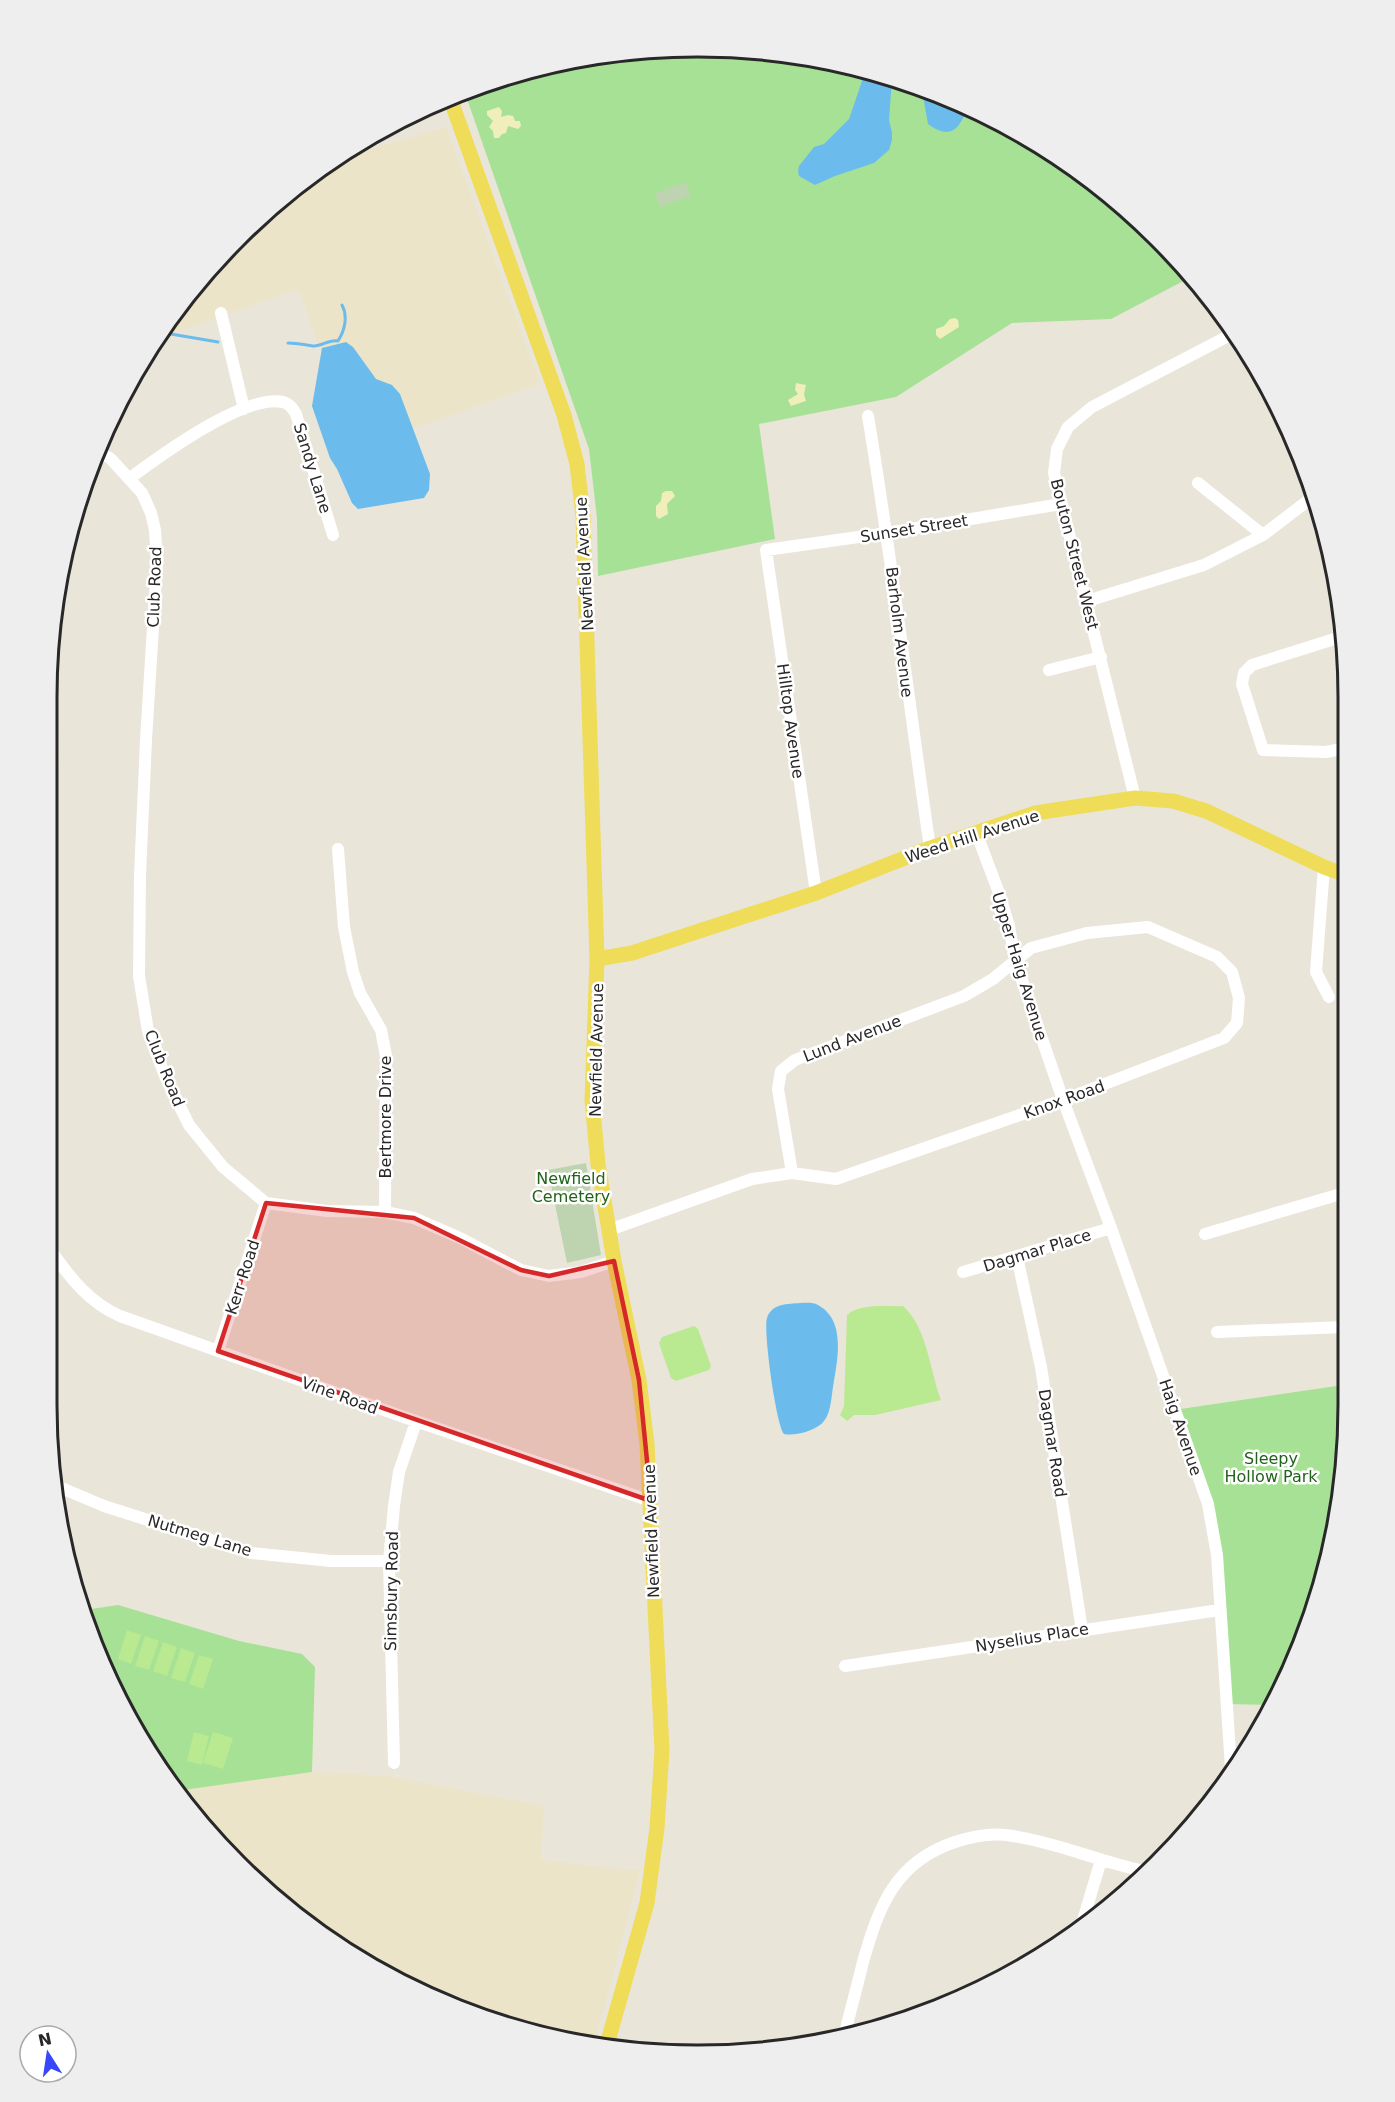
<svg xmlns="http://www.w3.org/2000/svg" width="1395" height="2102" font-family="'DejaVu Sans',sans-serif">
  <rect width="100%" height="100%" fill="#eae5d9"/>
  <path fill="#ece4c8" d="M446 127 540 384 330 458 312 406 336 397 299 289 171 334 165 333 208 268 301 181 337 159Z
    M312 1772 388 1776 544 1806 541 1860 640 1871 594 2046 570 2043 449 2006 301 1921 237 1865 176 1791Z"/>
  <path fill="#a6e195" d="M655 48 783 52 907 81 1023 134 1127 208 1191 277 1111 319 1012 323 896 397 759 424 775 539 598 576 597 518 589 449 465 93 529 69Z
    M1343 1385V1490L1326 1573 1282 1692 1273 1705 1226 1704 1217 1555 1174 1410Z
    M118 1605 239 1641 302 1654 315 1667 312 1772 176 1791 156 1766 82 1615 85 1610Z"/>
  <path fill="#f0eebb" d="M499 107 502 111 501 117 508 115 513 116 515 121H520L521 126 518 129 508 126 506 133 502 134 499 138H494L493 131 489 127 493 121 487 115V111Z
    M955 318 958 320 959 327 940 339 936 335V329L944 326 950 319Z
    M796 383 806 385 804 394 806 401 791 406 788 400 798 394 795 390Z
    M666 491H672L675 496 667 504 668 514 659 519 656 516V506L661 501 662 493Z"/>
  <path fill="#bed4b0" d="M686 182 691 196 660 207 655 193Z
    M586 1163 601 1255 567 1263 548 1170Z"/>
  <path fill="#b9e990" d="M903 1306C927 1327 930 1371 941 1400L875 1415H854L847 1421 840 1415 844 1406 847 1315C861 1303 885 1307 903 1306Z
    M694 1326 698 1329 711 1366 709 1370 676 1381 671 1378 659 1343 662 1337Z
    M127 1630 141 1635 131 1664 118 1659Z
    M145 1636 159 1641 149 1670 135 1666Z
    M163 1642 177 1647 167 1676 153 1671Z
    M181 1648 195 1653 185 1682 171 1678Z
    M199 1655 213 1659 203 1689 189 1684Z
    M194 1732 209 1736 202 1765 187 1761Z
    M213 1732 233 1738 223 1769 203 1763Z"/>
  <path fill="#6bbced" d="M862 72 892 78 889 120 892 132V140L889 150 874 163 835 176 815 185 799 176 798 171 799 166 814 147 824 144 849 119 862 81Z
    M926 90 967 109C959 130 950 140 928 124L923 96Z
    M346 342 353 347 376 379 392 385 400 394 430 474 429 490 424 498 358 509 352 503 337 469 330 458 312 406 322 348Z
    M800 1303C805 1303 813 1302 818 1305 847 1321 837 1361 833 1387 831 1399 831 1417 820 1425 810 1432 795 1436 784 1434 776 1424 763 1330 767 1318 772 1303 788 1304 800 1303Z"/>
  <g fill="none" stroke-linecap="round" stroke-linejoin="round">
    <path stroke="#6bbced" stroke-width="3" d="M165 333 218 342
      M288 343C297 343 305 345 313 346 321 347 329 339 338 341 345 330 348 316 342 305"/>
    <path stroke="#fff" stroke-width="12" d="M221 313 244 409
      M868 416C892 560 909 704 930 848
      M98 451 111 459 142 493 151 513 155 530 157 562 146 740 140 875 139 976 148 1031 165 1076 189 1125 223 1167 266 1203 327 1211 385 1212 414 1218 460 1238 521 1270 549 1276 581 1272 614 1261
      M130 478C161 455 244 394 283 402 290 404 293 409 296 414L333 535
      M1198 483 1263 535
      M1087 601 1204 565 1263 535 1314 496
      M1344 636 1252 665 1244 673 1242 684 1263 750 1326 752 1347 748
      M1049 670 1101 657
      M1135 798 1054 473 1057 449 1068 427 1092 407 1234 333
      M976 832 999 893 1009 926 1015 960 1063 1100 1111 1228 1208 1504 1217 1555 1231 1768
      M338 849 344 927 353 972 360 993 381 1030 386 1056 385 1212
      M1324 867 1316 972 1329 997
      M816 893 766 550 887 533 1061 504
      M609 1230 752 1179 792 1173 836 1179 1063 1100 1224 1038 1237 1023 1239 998 1232 972 1217 957 1148 927 1087 933 1031 948 993 979 964 996 795 1060 781 1071 778 1089 792 1173
      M1205 1234 1344 1193
      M52 1252C71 1279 90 1303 120 1316L404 1417 651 1501
      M1017 1257 1041 1367 1082 1630
      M963 1272 1111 1228
      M1217 1332 1344 1327
      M218 1351 266 1203
      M52 1484 104 1506 251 1553 331 1561H389
      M845 1666 1219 1610
      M394 1763 389 1561 394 1506 399 1472 416 1422
      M1081 1927 1101 1860
      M844 2037C850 2012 857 1987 863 1962 879 1906 895 1862 955 1842 973 1836 993 1832 1013 1836 1059 1843 1103 1863 1149 1872"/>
    <path stroke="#efdc59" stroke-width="15" d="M450 98 564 415 577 464 583 516 597 959 592 1100 598 1164 614 1261 639 1380 647 1444 662 1750 657 1828 647 1903 606 2048
      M597 959 632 953 816 893 930 848 1035 813 1135 798 1173 801 1206 811 1324 867 1346 875"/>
  </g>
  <path fill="#d62828" fill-opacity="0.2" stroke="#d62828" stroke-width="4.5" stroke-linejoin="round" d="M266 1203 414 1218 521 1270 549 1276 614 1261 639 1380 651 1501 218 1351Z"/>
  <g text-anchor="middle" stroke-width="5" stroke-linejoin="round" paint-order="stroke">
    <g font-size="16" fill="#282828" stroke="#fff">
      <text transform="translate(313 468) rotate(73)" y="6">Sandy Lane</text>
      <text transform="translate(914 528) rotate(-9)" y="6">Sunset Street</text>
      <text transform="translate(1075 554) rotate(76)" y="6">Bouton Street West</text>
      <text transform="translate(584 564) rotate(-93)" y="6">Newfield Avenue</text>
      <text transform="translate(154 587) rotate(-88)" y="6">Club Road</text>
      <text transform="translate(900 632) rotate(83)" y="6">Barholm Avenue</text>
      <text transform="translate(791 721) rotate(82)" y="6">Hilltop Avenue</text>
      <text transform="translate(972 836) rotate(-18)" y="6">Weed Hill Avenue</text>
      <text transform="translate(1020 966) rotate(73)" y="6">Upper Haig Avenue</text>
      <text transform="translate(852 1038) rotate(-21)" y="6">Lund Avenue</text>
      <text transform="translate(596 1050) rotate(-89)" y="6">Newfield Avenue</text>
      <text transform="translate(165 1068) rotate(68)" y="6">Club Road</text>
      <text transform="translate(1064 1099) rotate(-20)" y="6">Knox Road</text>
      <text transform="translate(385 1117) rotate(-90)" y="6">Bertmore Drive</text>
      <text transform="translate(1037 1250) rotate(-17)" y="6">Dagmar Place</text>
      <text transform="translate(242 1277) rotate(-72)" y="6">Kerr Road</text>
      <text transform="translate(340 1395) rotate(20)" y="6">Vine Road</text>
      <text transform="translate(1181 1427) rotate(71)" y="6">Haig Avenue</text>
      <text transform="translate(1053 1443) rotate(81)" y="6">Dagmar Road</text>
      <text transform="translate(651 1531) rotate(-92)" y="6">Newfield Avenue</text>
      <text transform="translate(200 1535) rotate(17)" y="6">Nutmeg Lane</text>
      <text transform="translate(391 1591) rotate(-89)" y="6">Simsbury Road</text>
      <text transform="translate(1032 1637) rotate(-9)" y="6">Nyselius Place</text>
    </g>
    <g font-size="16" fill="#21631a" stroke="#fff">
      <text x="571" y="1184">Newfield<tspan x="571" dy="18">Cemetery</tspan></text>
      <text x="1271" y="1464">Sleepy<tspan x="1271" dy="18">Hollow Park</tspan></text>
    </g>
  </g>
  <path d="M0 0H1395V2102H0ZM697 57H698A640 640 0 0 1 1338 697V1405A640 640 0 0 1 698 2045H697A640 640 0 0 1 57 1405V697A640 640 0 0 1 697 57Z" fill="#eee" fill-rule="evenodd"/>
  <path fill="none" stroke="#282828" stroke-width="3" d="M697 57H698A640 640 0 0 1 1338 697V1405A640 640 0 0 1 698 2045H697A640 640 0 0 1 57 1405V697A640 640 0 0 1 697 57Z"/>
  <g transform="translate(48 2054) rotate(348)"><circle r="28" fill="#ffffff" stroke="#a9a9a9" stroke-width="1.5"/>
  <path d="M0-4.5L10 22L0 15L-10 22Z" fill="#3847f8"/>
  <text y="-9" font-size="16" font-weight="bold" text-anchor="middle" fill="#282828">N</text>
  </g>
</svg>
